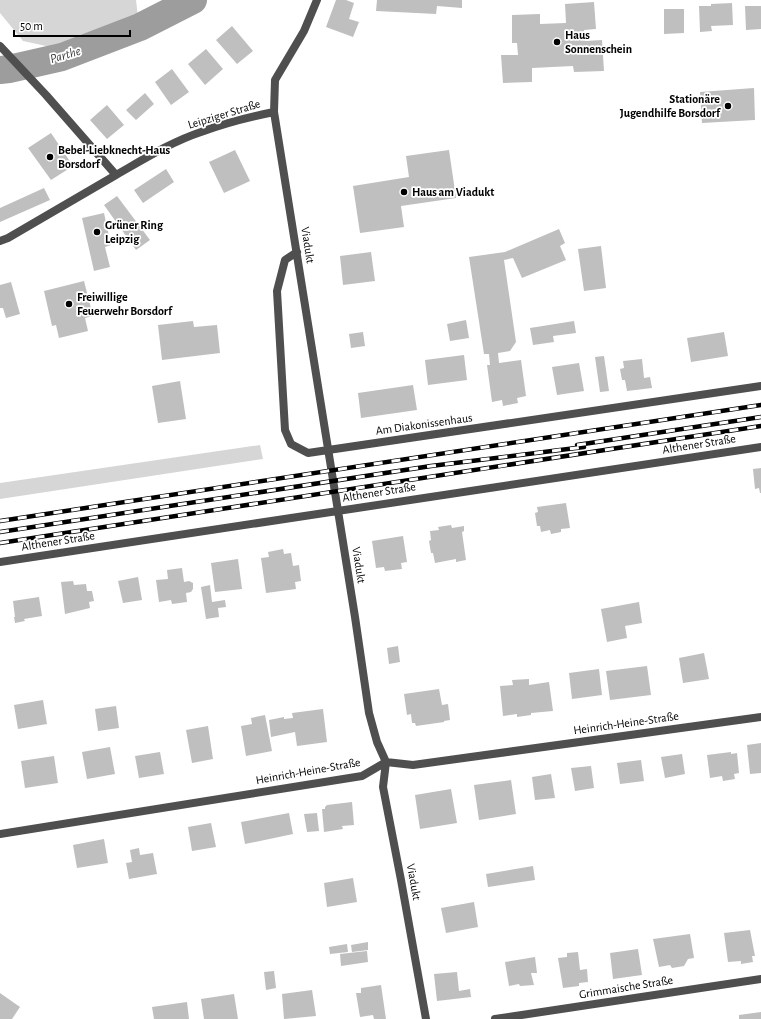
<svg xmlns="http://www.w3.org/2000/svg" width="761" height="1019" font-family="'Alegreya Sans',sans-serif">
  <rect width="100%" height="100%" fill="#fff"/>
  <path fill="#d6d6d6" d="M0 0H136L138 17 62 46H46L23 41 0 13Z
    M260 445 263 459 0 499V483Z"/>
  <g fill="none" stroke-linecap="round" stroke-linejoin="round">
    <path stroke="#9d9d9d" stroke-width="28" d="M0 70 9 69 62 57 140 27 193 0"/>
  </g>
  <path fill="#bfbfbf" d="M336 0H346L354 3 349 19 359 22 353 37 326 27Z
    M377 0H462V8L437 6 436 14 376 11Z
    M594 2 596 29 584 30 585 41 602 40 604 71 574 72 573 66 532 68V82L503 83 501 55H518L517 43H512V15L540 14V24L566 23 565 4Z
    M732 3 733 25 711 26 712 31 700 32 699 6H711V4Z
    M745 6H761V29L746 30Z
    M664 9H684V33L664 34Z
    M232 26 253 51 237 64 216 40Z
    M206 49 223 69 205 85 188 64Z
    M172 69 189 92 171 105 155 82Z
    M754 88 755 120 702 123 700 92Z
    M145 93 154 104 136 120 126 110Z
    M107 105 124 125 107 139 90 120Z
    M51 133 73 166 51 180 28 148Z
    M235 150 250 181 224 193 209 162Z
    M449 150 456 198 401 206 404 227 360 233 353 186 409 177 406 156Z
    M166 169 174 182 143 203 134 190Z
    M44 188 50 200 0 222V208Z
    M117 196 150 240 136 250 104 205Z
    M104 213 111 245 105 247 110 267 94 271 82 218Z
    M559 229 565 243 560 246 566 260 522 278 513 258 504 260 516 342 510 351 498 353 499 363 521 360 526 396 517 398 518 403 503 406 502 400 492 402 487 365H490L489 354H484L469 257 505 252Z
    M601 246 606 288 584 291 578 249Z
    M371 252 375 281 343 285 340 256Z
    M84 281 93 316 85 318 88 331 59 338 56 325 52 326 44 291Z
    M11 282 20 314 6 318 3 308H0V285Z
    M466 320 469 338 450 341 447 324Z
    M193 321 194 327 217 325 220 353 162 360 158 325Z
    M574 321 576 333 553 336 554 342 533 345 530 328Z
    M363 332 365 346 351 348 349 334Z
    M724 332 728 356 691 362 687 338Z
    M464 355 467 380 428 385 425 360Z
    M604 356 609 391 600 392 595 357Z
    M642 359 644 378 650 377 652 388 627 391 625 380H622L620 369 624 368 623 361Z
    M579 363 584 391 557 395 552 367Z
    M180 381 186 419 158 423 152 386Z
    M413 385 417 410 361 418 358 393Z
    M761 468V493H760L759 488 755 489 753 469Z
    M566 503 570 528 561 529V532L551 534 550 530 541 532 540 526H537L535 513 538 512 537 507Z
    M451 525 452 528 464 526V531L462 532 466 560 456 562V559L435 563 433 553H431L429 541 431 540 430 531 439 530 438 527Z
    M403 536 407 562 401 563 402 569 385 571 384 567 376 568 372 541Z
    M283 549 284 554 291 553 293 566 299 565 301 581 295 582 296 589 266 593 261 558 269 557 268 552Z
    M238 559 242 589 215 592 211 563Z
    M182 568 184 582 189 581 193 583V589L191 592 186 593 187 602 172 604 171 600 159 602 156 580 168 579 167 570Z
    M138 577 142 600 123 603 118 581Z
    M73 581 74 585 86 584 87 591H92L94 601 89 602 90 608 65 614 61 582Z
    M210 585 212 602 225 600 226 607 218 608 219 617 206 619 201 587Z
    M39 597 42 616 24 619 25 621 15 623 14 617H15L13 601Z
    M639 602 642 623 625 626 627 638 607 642 601 609Z
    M398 646 400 662 389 664 387 648Z
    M704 653 709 679 683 683 679 658Z
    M647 666 651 695 610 700 606 671Z
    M599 669 602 695 572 699 569 673Z
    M529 679V685L549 682 553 711 531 713V715L517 717V714L503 716 500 686 513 685 512 680Z
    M439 689 442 705 448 704 450 720 444 721V722L416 726 415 723H412L411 714 407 715 404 694Z
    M43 700 47 724 18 729 14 705Z
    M116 706 119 728 98 731 95 709Z
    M323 709 327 742 297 746 295 732 271 737 269 720 284 717V719L293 718 292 713Z
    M265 715 272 751 246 756 241 726 252 724 251 718Z
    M208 726 213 759 192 763 186 730Z
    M761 743V773L750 774 747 745Z
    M110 747 115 774 87 779 82 752Z
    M160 752 164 774 139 778 135 756Z
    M731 752V754L737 753 739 773 734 774 735 779 723 781 722 776 710 778 707 755Z
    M682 754 685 774 665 778 661 757Z
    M54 756 58 783 25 788 21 761Z
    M641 760 644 781 620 784 617 763Z
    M591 766 594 788 575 791 571 768Z
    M551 774 555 798 535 800 532 777Z
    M511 780 516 814 479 820 474 785Z
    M451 789 457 823 420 829 415 795Z
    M352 802 354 825 342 826 343 829 324 832 322 809H325V807L327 805Z
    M289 813 293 834 245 844 241 822Z
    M317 813 319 831 307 832 304 814Z
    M211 823 216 847 192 851 188 827Z
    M104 839 108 863 77 868 73 845Z
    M139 848 140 855 153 853 157 874 129 879 126 863 132 862 130 850Z
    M533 866 535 880 488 887 486 874Z
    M353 878 357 902 327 907 324 883Z
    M474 902 478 927 446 933 441 908Z
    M750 930 755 956H752L753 962 741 964V961L728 962 724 933Z
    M690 934 694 958 688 959 684 966 672 968 670 965 659 967 653 939Z
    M368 942V950L352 952 351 945Z
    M347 944 348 952 330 954 329 947Z
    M638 949 642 975 613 979 610 953Z
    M367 951 368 962 341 966 340 954Z
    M578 952 580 970 587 969 588 982 579 983V986L563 988 558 958 567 957V953Z
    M535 957 537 973H531L534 985 520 986 519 984 509 986 505 962Z
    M274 971 276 988 266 990 264 972Z
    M457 972 459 991 470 989 471 997 437 1001 434 974Z
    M381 985 386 1019H374L373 1015 360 1017 356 993H361V988Z
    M312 990 316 1016 284 1019 282 994Z
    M0 993 20 1007 12 1019H0Z
    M234 994 238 1019H204L201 999Z
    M187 1002 189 1019H154L152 1007Z
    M761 1012V1019H739V1015Z"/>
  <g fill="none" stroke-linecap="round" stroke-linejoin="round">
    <path stroke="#4f4f4f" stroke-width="8" d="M317 0 304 31 275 80 274 112 355 617 369 713 377 742 386 762 383 787 401 880 426 1019
      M0 46 46 95 116 175C144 159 171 142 201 132 225 123 249 117 274 112
      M0 241 8 238 116 175
      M297 252 285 260 277 291 285 430 291 444 308 453 761 386
      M0 562 761 447
      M0 834 362 776 386 762 413 765 761 717
      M495 1019 761 979"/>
    <g stroke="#000" stroke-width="4.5">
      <path id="rail" d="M577 445 761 417
        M0 521 761 405
        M0 532 431 466 584 447
        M0 543 761 426"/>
    </g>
    <use href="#rail" stroke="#fff" stroke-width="3" stroke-dasharray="9" stroke-linecap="butt"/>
  </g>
  <g fill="#000" stroke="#fff" stroke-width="1.5">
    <circle cx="557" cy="42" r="4"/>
    <circle cx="728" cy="106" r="4"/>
    <circle cx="50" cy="157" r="4"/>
    <circle cx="404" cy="192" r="4"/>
    <circle cx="97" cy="232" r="4"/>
    <circle cx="69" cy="304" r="4"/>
  </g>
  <g text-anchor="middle" stroke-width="3.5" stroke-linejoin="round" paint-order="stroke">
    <g font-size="12" font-weight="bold" fill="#000" stroke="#fff" text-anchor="start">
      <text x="565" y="39">Haus<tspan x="565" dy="14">Sonnenschein</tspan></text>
      <text x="720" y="103" text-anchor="end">Stationäre<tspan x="720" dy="14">Jugendhilfe Borsdorf</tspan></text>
      <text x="58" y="154">Bebel-Liebknecht-Haus<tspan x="58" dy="14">Borsdorf</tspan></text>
      <text x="412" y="196">Haus am Viadukt</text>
      <text x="105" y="229">Grüner Ring<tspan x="105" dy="14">Leipzig</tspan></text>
      <text x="77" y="301">Freiwillige<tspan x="77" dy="14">Feuerwehr Borsdorf</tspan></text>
    </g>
    <g font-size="12" fill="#000" stroke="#fff">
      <text transform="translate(224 114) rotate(-17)" y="4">Leipziger Straße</text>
      <text transform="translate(308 245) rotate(81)" y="4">Viadukt</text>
      <text transform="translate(424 424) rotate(-8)" y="4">Am Diakonissenhaus</text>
      <text transform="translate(699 444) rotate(-9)" y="4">Althener Straße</text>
      <text transform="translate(379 492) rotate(-9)" y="4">Althener Straße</text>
      <text transform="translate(58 541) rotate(-9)" y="4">Althener Straße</text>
      <text transform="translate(359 565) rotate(81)" y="4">Viadukt</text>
      <text transform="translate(626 723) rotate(-8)" y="4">Heinrich-Heine-Straße</text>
      <text transform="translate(308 771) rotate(-10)" y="4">Heinrich-Heine-Straße</text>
      <text transform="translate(414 882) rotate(80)" y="4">Viadukt</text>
      <text transform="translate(626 987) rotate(-9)" y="4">Grimmaische Straße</text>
    </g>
    <g font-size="13" font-style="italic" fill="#3e3e3e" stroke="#fff">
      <text transform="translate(65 54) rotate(-17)" y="5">Parthe</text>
    </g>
  </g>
  <path d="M14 30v6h116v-6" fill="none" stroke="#000000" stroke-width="2"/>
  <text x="20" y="30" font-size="12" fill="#000000" stroke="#ffffff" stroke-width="3" paint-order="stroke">50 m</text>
</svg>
